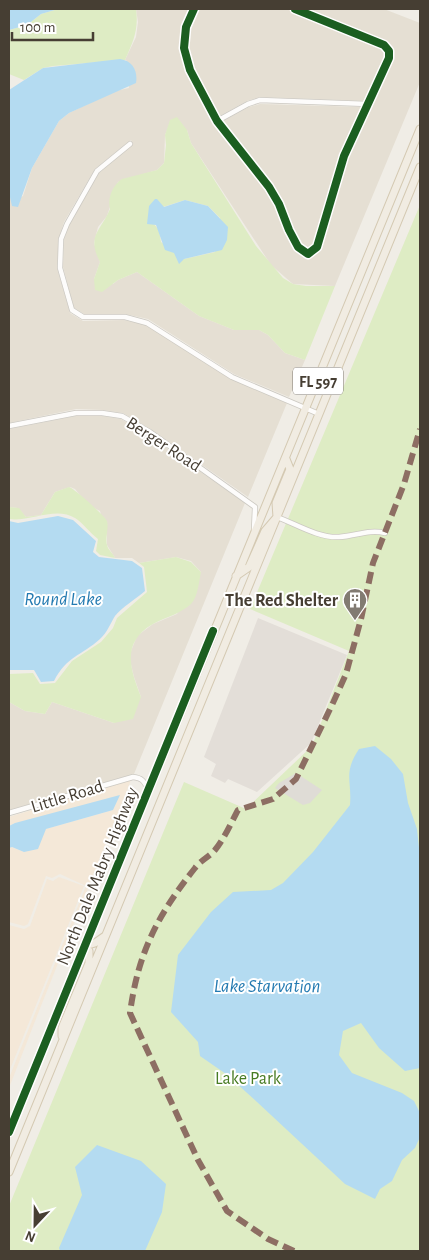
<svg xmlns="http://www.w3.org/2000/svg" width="429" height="1260" font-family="'Alegreya Sans',sans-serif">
  <rect width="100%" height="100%" fill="#f0ede6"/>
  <path fill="#e5dfd3" d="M136 9H191L183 27 181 48 187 72 215 125 266 189 276 205 286 232 296 249 306 257H310L319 247 347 157 392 58 391 49 386 42 304 9H384L420 23V82L335 286 293 284 271 265 191 143 187 130 168 128 165 135 164 163 157 170 118 182 107 216 98 227 94 243 100 262 94 279 113 284 118 280 137 272 199 316 234 330H259L268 335 285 353 305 360 289 397 234 374 148 319 125 314H84L74 308 63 267 64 239 69 225 99 173 133 144 131 140 95 169 64 222 59 238 57 268 70 313 83 321 124 320 146 325 231 379 287 403 248 497 152 430 123 413 103 410 76 409 9 423V193L12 202 23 196 32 168 59 121 69 113 115 91 129 88 127 61 125 60 136 37 138 22Z
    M197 9H287L383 48 386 58 367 101 260 97 247 101 218 117 192 69 186 48 189 28Z
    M260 104 364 107 342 155 314 245 308 250 300 244 291 229 281 202 271 185 221 122 249 107Z
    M76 416H102L121 419 148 435 245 503 134 774 9 810V702L25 711 45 714 52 702 114 723 141 697 134 677 129 656 137 636 153 624 177 614 201 572 191 561 176 557 139 563 132 558H115L107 545V536L100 511 88 505 75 489 70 487 55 492 41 515 26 517 18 508 9 507V429Z"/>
  <path fill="#f4e8d8" d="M131 780 39 1011 9 1088V1078L86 886 60 874 52 878 46 876 28 924 24 926 9 922V848L11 847 24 852 46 829 113 810 15 823 9 826V817Z
    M59 877 84 886 9 1072V925L24 929 30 926 47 879 53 881Z"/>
  <path fill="#e3ded8" d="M258 618 347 655 311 743 257 792 228 779 225 783 211 776 216 764 204 757Z"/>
  <path fill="#deecc4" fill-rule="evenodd" d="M58 9H136C139 29 133 42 125 60L53 66 43 68 24 80 9 74V30L27 25 41 14Z
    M177 117 187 130 191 143 256 246 283 278 293 284 306 286H335L305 360 285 353 268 335 259 330H234L199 316 137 272 118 280 102 292 95 290 94 279 100 262C86 235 101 231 110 209 107 198 113 185 122 179L157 170 164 163 166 145 165 135 170 120ZM185 200 208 206 220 218 215 252 184 259 161 242 159 230 153 223 163 207Z
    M420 205V1251H9V1206L184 782 246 809 312 746 349 651 250 609Z
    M69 487C74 488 105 516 107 521 109 528 105 538 107 545 108 550 113 553 115 558L100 555 96 551 98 539C90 533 83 523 75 518 56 506 30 522 9 519V507L19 508 26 517 41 515 55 492Z
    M176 557 191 562 201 572C199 581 198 597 191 604 180 614 166 617 153 624 121 642 130 669 141 697L133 719 114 723 52 702 45 714 25 711 9 702V674L33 673 40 684 55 683 72 661 101 642 113 628 117 618 147 592 144 567 139 563Z"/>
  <path fill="#dfdcd6" d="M296 773 322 790 310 803 303 805 275 788 279 783Z"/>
  <path fill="#b4dbf1" d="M9 9H58L41 14 27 25 9 30Z
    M120 59C133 61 138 71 136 83L69 113 59 121 32 168 18 207 12 206 9 193V90L43 68Z
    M155 199H157L164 207 185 200 208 206 228 227 227 240 222 250 184 259 179 264 174 253 165 250 156 225 147 224 149 206Z
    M58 516 73 520 96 541 93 552 99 557 132 561 142 568 145 591C136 599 122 607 115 616 110 624 107 633 100 639 81 656 67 656 54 681L41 682 34 670H9V521L18 523Z
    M375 746 391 759 403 774 408 803 417 829 420 857V1068L405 1071 379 1048 361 1023 343 1031 339 1055 352 1073 402 1093 414 1101 420 1113V1137L415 1148 402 1160 392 1181 380 1189 375 1199 345 1184 257 1102 226 1074 200 1056 198 1042 171 1012 178 955 211 912 233 892 271 890 283 883 313 852 350 805C352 780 343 773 359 749Z
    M120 795 113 810 46 829 38 849 24 852 12 847 9 848V826L15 823Z
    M97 1145 141 1161 166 1184 162 1212 145 1251H60L59 1248 82 1195 75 1167Z"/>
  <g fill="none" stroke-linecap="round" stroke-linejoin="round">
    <g stroke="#ccc9c2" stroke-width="6">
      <path id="minor" d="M194 9 186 27 184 48 190 70 217 121 269 187 279 204 289 230 298 247 308 254 317 247 344 156 389 58V51L384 45 295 9
        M217 121 248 104 260 100 368 104
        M130 144 97 171 67 224 61 239 60 268 72 310 83 317H125L147 323 232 377 319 414
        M9 426 76 413H102L122 416 150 432 255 507 254 530
        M277 517C296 524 318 538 339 537 356 536 369 529 385 533
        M9 813 133 777C142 778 144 781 148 789"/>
    </g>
    <g stroke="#d4c9b2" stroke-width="9">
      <path id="primary" d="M236 576 249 567 265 531 277 517 276 503 290 469 286 459
        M85 946 95 943 105 936
        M62 1036V1028L89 963V951L85 946
        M9 1132 420 129
        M9 1172 420 167"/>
    </g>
    <use href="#minor" stroke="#fdfcfb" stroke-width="4.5"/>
    <use href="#primary" stroke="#f1ece2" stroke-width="7"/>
    <path stroke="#8d6e63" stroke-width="6" stroke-dasharray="12 6" stroke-linecap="butt" d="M294 1251 268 1239 227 1211 198 1160 130 1013C138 953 157 916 195 868 200 861 209 857 215 850 224 839 231 823 238 810L273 799 296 779 332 705 346 674 361 619 373 563 404 484 420 429"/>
    <g stroke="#fff" stroke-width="11">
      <path id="cycleway" d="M194 9 186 27 184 48 190 70 217 121 269 187 279 204 289 230 298 247 308 254 317 247 344 156 389 58V51L384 45 295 9
        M9 1132 213 631"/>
    </g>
    <use href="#cycleway" stroke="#1b5e20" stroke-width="8"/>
  </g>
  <defs>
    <g id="building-pin" transform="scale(1.25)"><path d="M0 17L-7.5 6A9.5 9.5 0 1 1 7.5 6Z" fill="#827b72" stroke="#fff"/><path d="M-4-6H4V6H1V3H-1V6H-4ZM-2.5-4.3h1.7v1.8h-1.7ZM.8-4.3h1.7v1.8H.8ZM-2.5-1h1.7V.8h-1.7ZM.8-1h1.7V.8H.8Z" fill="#fff"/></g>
  </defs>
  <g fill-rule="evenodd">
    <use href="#building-pin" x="355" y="600"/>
  </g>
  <g text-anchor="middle" stroke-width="4" stroke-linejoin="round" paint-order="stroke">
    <rect fill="#fff" stroke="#7e7870" stroke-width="1" x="293" y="367.5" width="50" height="27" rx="4"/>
    <g font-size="16" font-weight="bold" fill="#463e33">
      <text x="318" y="387">FL 597</text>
    </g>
    <g font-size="18" fill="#463e33" stroke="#fff">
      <text transform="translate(164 444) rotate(33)" y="6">Berger Road</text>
      <text transform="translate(67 796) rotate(-17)" y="6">Little Road</text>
      <text transform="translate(97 876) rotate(-68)" y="6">North Dale Mabry Highway</text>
    </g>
    <g font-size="18" font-weight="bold" fill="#463e33" stroke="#fff" text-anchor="end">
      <text x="338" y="606">The Red Shelter</text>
    </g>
    <g font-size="18" fill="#477b22" stroke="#fff">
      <text x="248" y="1084">Lake Park</text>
    </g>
    <g font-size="19" font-style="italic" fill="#237ab1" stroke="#fff">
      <text x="63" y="605">Round Lake</text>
      <text x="267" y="992">Lake Starvation</text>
    </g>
  </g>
  <rect width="429" height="1260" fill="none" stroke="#463e33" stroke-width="20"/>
  <g transform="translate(35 1225) rotate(202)" stroke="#ffffff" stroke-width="4" paint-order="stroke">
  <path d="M0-4L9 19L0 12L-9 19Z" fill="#463e33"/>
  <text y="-8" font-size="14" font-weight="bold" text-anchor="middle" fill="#463e33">N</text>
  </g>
  <path d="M12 32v8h81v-8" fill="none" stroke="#463e33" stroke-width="2.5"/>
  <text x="20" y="32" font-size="15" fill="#463e33" stroke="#ffffff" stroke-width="4" paint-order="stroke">100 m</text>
</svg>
